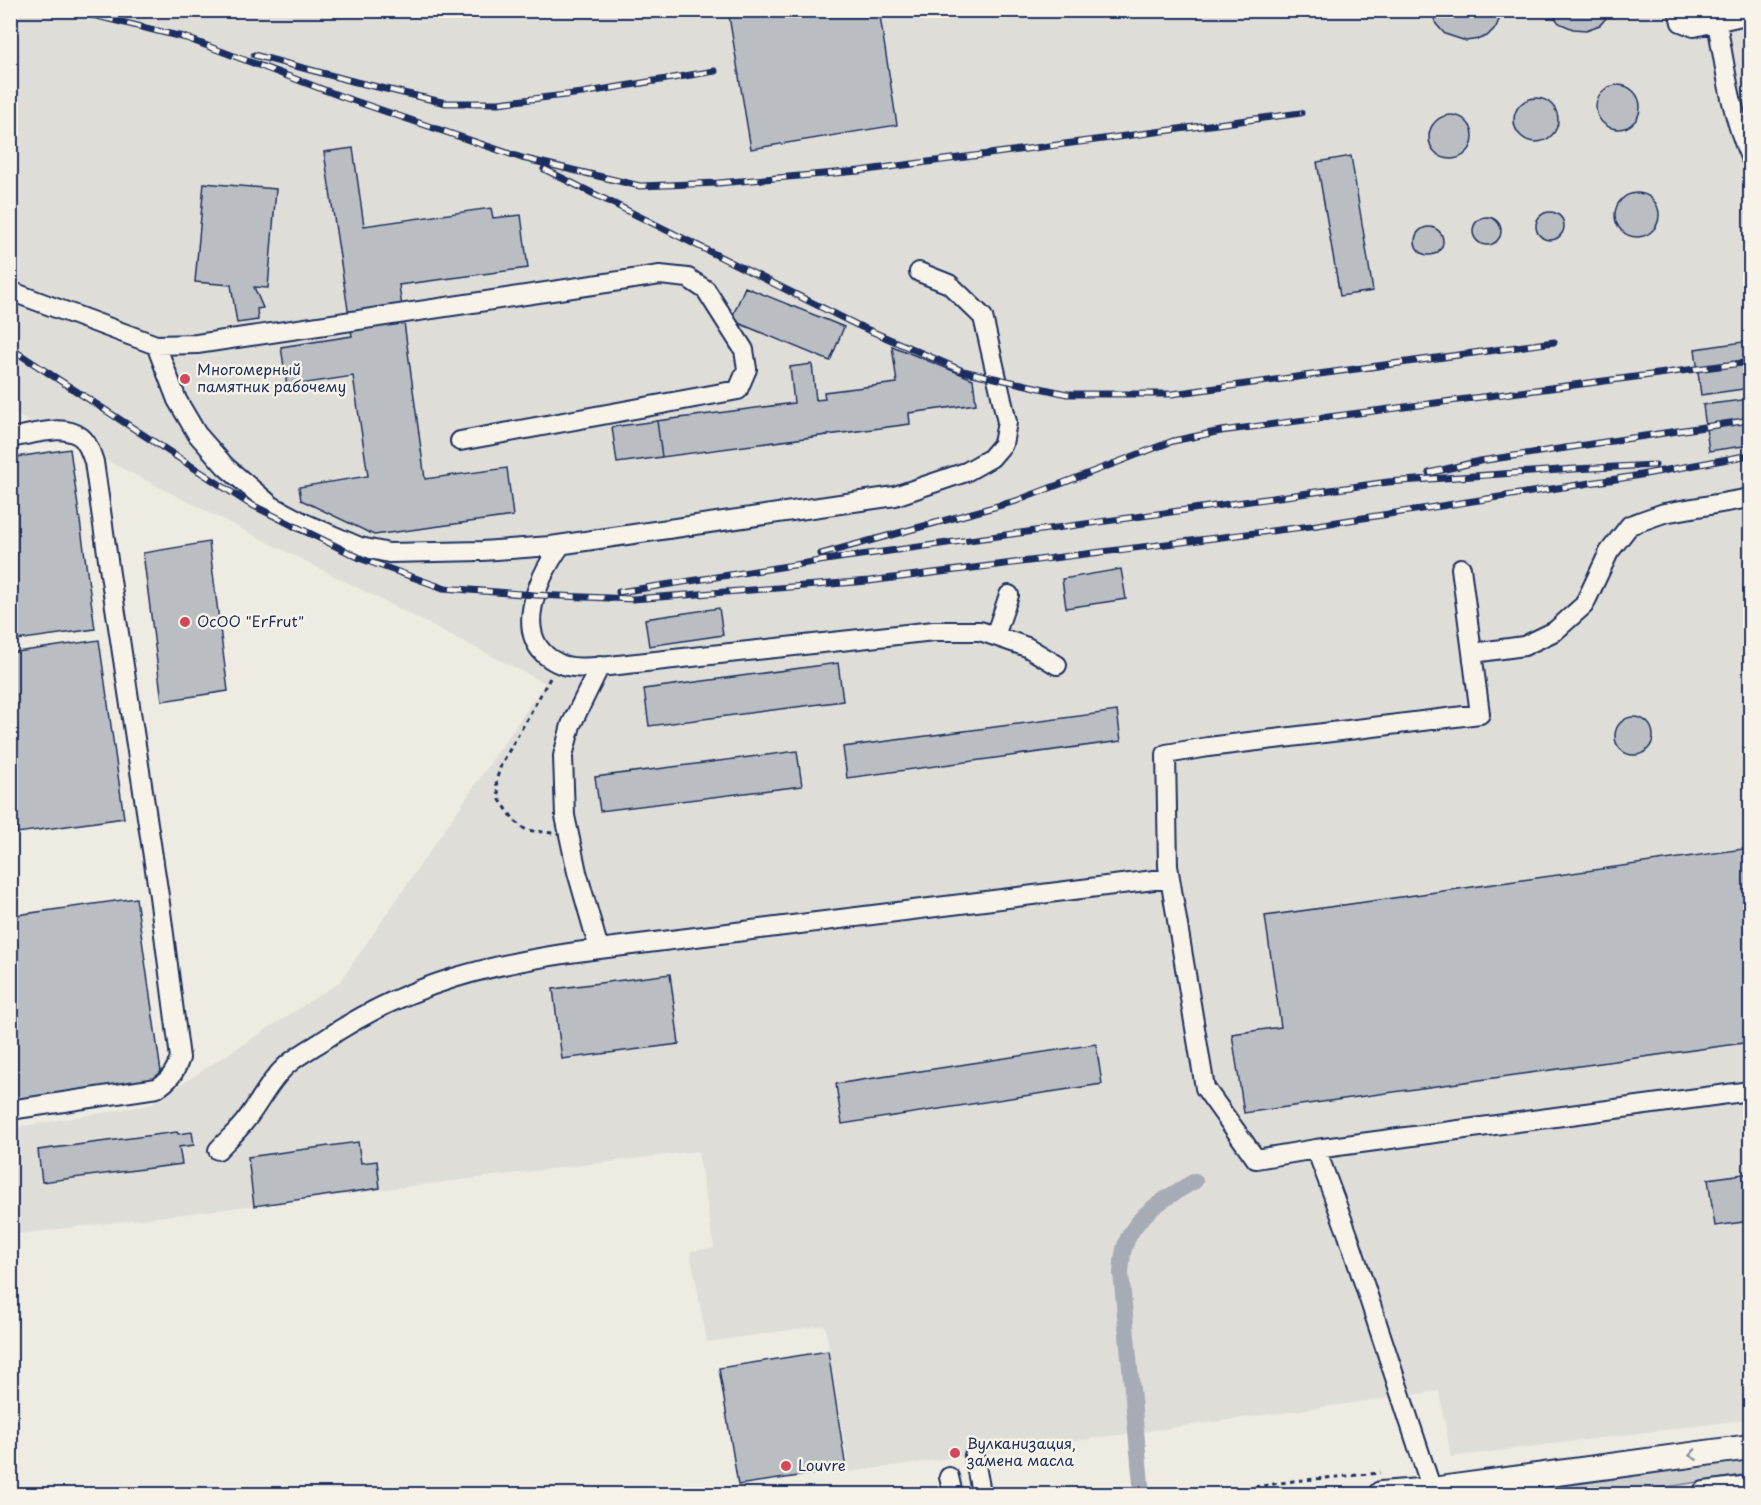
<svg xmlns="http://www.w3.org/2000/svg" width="1761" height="1505" font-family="'Playpen Sans',sans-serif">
  <rect width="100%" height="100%" fill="#eeebe2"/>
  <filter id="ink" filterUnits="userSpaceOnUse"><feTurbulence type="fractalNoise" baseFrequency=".0167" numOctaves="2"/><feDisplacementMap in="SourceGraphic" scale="12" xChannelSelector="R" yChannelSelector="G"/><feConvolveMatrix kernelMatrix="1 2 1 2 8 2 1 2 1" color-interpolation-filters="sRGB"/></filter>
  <g filter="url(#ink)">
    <path fill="#deddd8" d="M10 11H1750V1419L1451 1457 1439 1391 849 1472 825 1325 707 1342 690 1251 714 1248 698 1151 11 1235V1128L149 1105 340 982 545 683 11 412Z"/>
    <path fill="#cfcfcf" stroke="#757f96" stroke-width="1.5" d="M1750 1453V1474L1621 1494H1495Z"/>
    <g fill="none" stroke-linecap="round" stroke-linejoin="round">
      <path stroke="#a6abb5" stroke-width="16" d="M1142 1494 1121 1273C1122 1265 1122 1257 1124 1249 1133 1215 1167 1197 1195 1181"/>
    </g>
    <path fill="#babdc2" stroke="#1b2f5e" stroke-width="1.5" d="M728 10H879L897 125 751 149Z
      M1431 10H1503L1496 27 1487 36 1479 39 1466 41 1445 34 1436 24Z
      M1549 10H1613L1600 25 1586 30 1573 29 1559 23Z
      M1596 107a22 22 0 1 1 44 0a22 22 0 1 1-44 0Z
      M1514 120a22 22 0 1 1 44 0a22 22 0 1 1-44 0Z
      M1429 137a22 22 0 1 1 44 0a22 22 0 1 1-44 0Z
      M353 148 364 226 491 208 493 218 521 215 528 268 399 285 425 479 507 468 513 516 374 535 301 500 299 487 368 476 353 376 287 386 281 347 352 336 324 152Z
      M1351 156 1373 291 1340 296 1317 162Z
      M204 183 276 189 268 288 254 287 263 308 257 309 258 320 237 323 231 285 195 282Z
      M1615 215a22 22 0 1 1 44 0a22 22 0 1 1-44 0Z
      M1536 226a14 14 0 1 1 28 0a14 14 0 1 1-28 0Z
      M1473 231a14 14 0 1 1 28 0a14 14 0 1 1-28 0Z
      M1415 241a14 14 0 1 1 28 0a14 14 0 1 1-28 0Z
      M745 287 844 327 830 361 731 320Z
      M1750 341V388L1701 395 1695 349Z
      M892 346 973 379 976 404 909 413 910 424 662 457 657 421 794 403 790 367 812 364 816 400 825 399 824 392 897 383Z
      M1750 399V445L1709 451 1703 405Z
      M657 421 662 457 617 463 612 427Z
      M70 449 95 629 10 641V458Z
      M209 542 228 691 162 701 143 553Z
      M1121 569 1126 599 1066 608 1062 579Z
      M719 608 723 635 649 646 645 619Z
      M99 640 124 818 10 834V653Z
      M838 663 843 701 649 726 644 689Z
      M1117 711 1121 741 847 778 843 747Z
      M1615 736a19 19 0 1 1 38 0a19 19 0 1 1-38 0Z
      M797 751 802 786 600 811 595 777Z
      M1750 848V1042L1244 1113 1232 1034 1281 1027 1265 916Z
      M136 898 162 1079 10 1101V916Z
      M670 974 679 1044 562 1059 553 989Z
      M1096 1044 1102 1084 842 1124 836 1084Z
      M177 1132 178 1134 192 1132 194 1145 179 1147 182 1164 42 1182 38 1150Z
      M358 1142 361 1163 377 1161 380 1188 254 1206 248 1157Z
      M1750 1173V1221L1715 1226 1708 1179Z
      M828 1351 846 1469 738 1485 719 1368Z"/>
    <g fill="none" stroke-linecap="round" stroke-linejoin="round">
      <g stroke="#1b2f5e" stroke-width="22">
        <path id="minor" d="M1678 10 1681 22 1694 27 1750 14
          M1717 22C1725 68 1731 114 1750 157
          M10 291 156 345 197 344 660 275 688 278 706 290 744 350 747 369 738 390 460 441
          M156 345 177 400 197 434 226 467 272 506 304 523 360 547 389 553 482 551 551 546 895 496 966 472 991 458 1003 444 1007 422 983 317 949 284 919 272
          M10 438C31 435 62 423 81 437 88 443 91 453 94 462L110 574 159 896 180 1058C175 1072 170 1080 157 1088L10 1110
          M561 545C539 576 508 640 558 663 572 670 593 667 609 666L934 631H980L1027 647 1057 665
          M1461 568 1480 714 1208 747 1166 754 1168 866 1205 1088 1256 1159 1316 1149 1750 1091
          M995 636 1009 595
          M1473 653 1524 646 1555 631 1584 605 1609 552 1630 525 1664 513 1750 498
          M599 949 1170 878
          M1316 1149 1348 1235 1432 1490
          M218 1150C227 1140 238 1131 246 1120 260 1102 270 1080 287 1065 297 1056 310 1049 321 1042 408 982 496 962 599 949L577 872 565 816 563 756 571 725 600 666
          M974 1456 981 1492 978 1494
          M949 1477 953 1494"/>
      </g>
      <g stroke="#1b2f5e" stroke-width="28">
        <path id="major" d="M1381 1494 1432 1490 1750 1447
          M1705 1494 1750 1488"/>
      </g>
      <path stroke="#1b2f5e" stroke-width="3" stroke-dasharray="4.5 4.5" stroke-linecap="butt" d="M550 678 501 765 496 781 500 800 515 821 526 830 553 833
        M1210 1494 1293 1481 1380 1473"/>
      <use href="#minor" stroke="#f7f3e8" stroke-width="18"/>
      <use href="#major" stroke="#f7f3e8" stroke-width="24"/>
      <g stroke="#1b2f5e" stroke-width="7">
        <path id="rail" d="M73 10 190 39
          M181 36 343 97 522 158 640 186 718 183 859 171 1301 113
          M254 55 356 82 446 103H499L582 93 715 71
          M544 169 857 325 963 371 1067 394H1172L1554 342
          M10 348 248 503 362 559 443 588 535 595 633 599 869 581 1311 526 1629 477 1750 455
          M1429 473 1480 461 1750 420
          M821 554 1016 501 1173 441 1221 431 1750 362
          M619 592 839 558 1388 482 1574 469 1655 465"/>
      </g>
      <use href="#rail" stroke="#f7f3e8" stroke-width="4.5" stroke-dasharray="14" stroke-linecap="butt"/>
    </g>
    <defs><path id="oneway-chevron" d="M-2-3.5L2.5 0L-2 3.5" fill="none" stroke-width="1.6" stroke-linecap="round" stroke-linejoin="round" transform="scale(1.5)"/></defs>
    <use stroke="#8991a3" href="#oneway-chevron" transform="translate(1693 1455) rotate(172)"/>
  </g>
  <g fill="#d1495b" stroke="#f7f3e8" stroke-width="2">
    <circle cx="185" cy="379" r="6"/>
    <circle cx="185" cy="622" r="6"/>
    <circle cx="955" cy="1453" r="6"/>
    <circle cx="786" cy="1466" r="6"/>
  </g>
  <g text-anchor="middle" stroke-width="5" stroke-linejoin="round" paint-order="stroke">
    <g font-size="15" fill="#1b2f5e" stroke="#f7f3e8" text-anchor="start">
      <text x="197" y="375">Многомерный<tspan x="197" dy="17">памятник рабочему</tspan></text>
      <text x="197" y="627">ОсОО "ErFrut"</text>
      <text x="967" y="1449">Вулканизация,<tspan x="967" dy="17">замена масла</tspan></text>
      <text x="798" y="1471">Louvre</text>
    </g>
  </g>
  <rect width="1761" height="1505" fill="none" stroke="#f7f3e8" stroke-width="36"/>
  <rect x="18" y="18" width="1725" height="1469" fill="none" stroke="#1b2f5e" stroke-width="2" filter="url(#ink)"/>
</svg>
